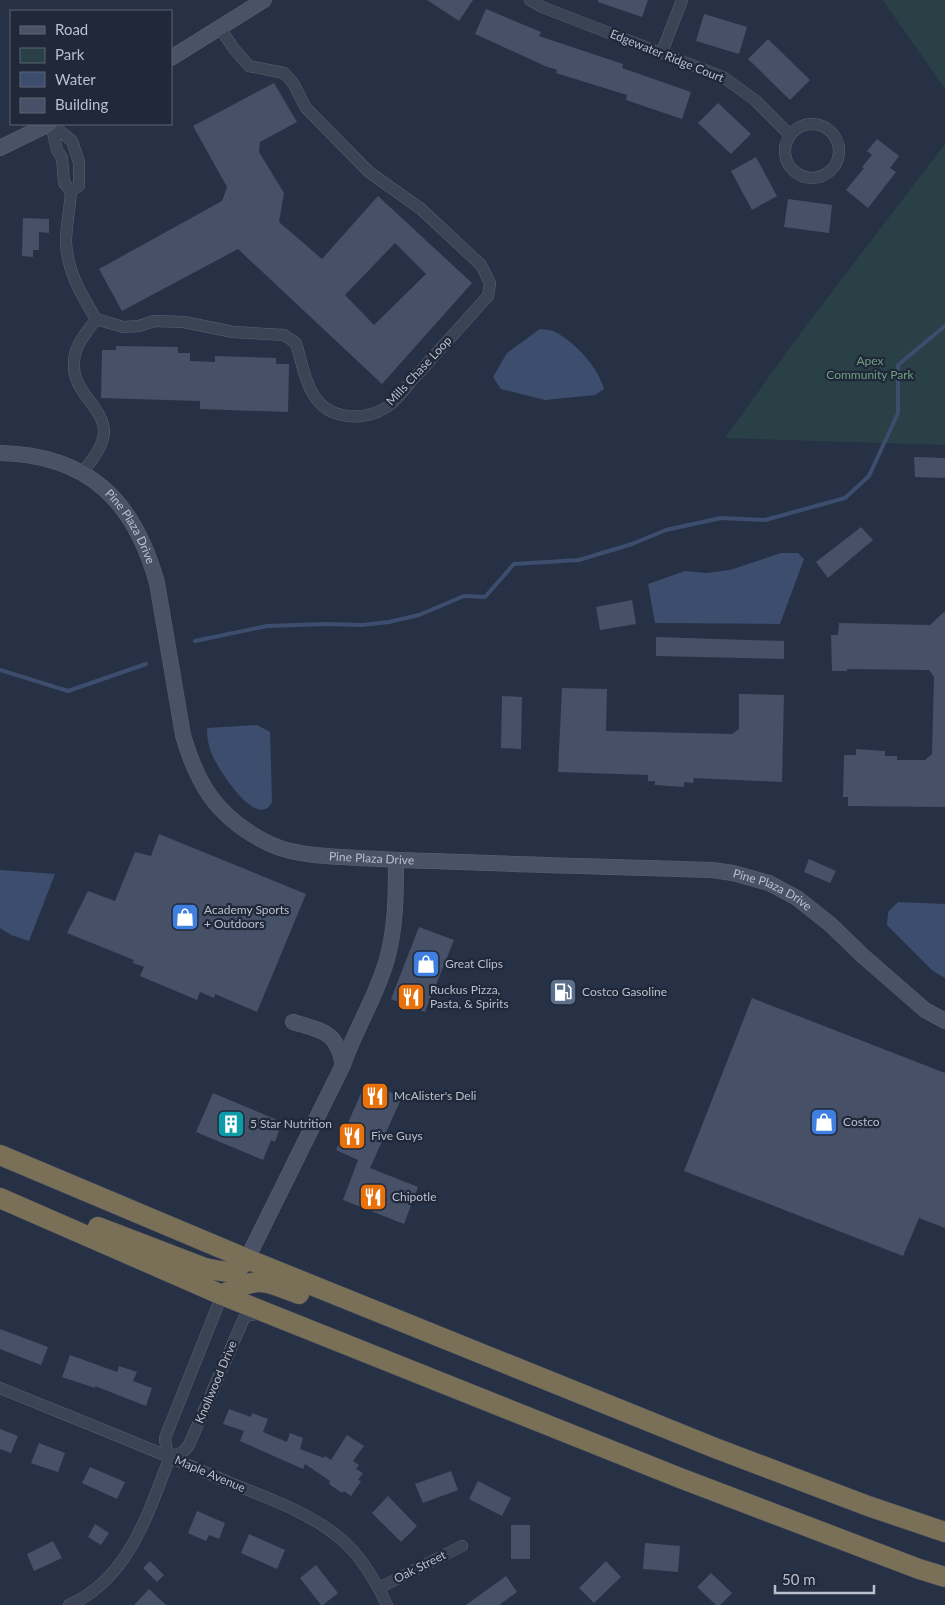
<svg xmlns="http://www.w3.org/2000/svg" width="945" height="1605" font-family="Lato,sans-serif">
  <rect width="100%" height="100%" fill="#273145"/>
  <path fill="#294046" d="M883 0H945V89L887 6Z
    M945 144V445L725 438 799 335Z"/>
  <path fill="#3d4d6e" d="M540 329C544 330 551 329 555 332 575 342 598 367 604 389L595 395 545 400 501 389 493 377 507 353Z
    M781 553H798L804 559 780 624 655 623 648 584 685 571 706 573 730 570Z
    M257 725 270 732 272 802C257 832 216 766 211 752 208 745 207 736 207 728Z
    M0 870 55 874 29 941 11 935 0 928Z
    M898 902 945 904V978L933 971 887 925 888 912Z"/>
  <g fill="none" stroke-linecap="round" stroke-linejoin="round">
    <path stroke="#3d4d6e" stroke-width="4" d="M195 641 267 626 327 624 362 625 389 622 419 615 464 596 485 597 514 564 579 560 632 544 666 530 721 518 765 520 845 498 869 476 898 413V365L945 326
      M0 670 68 691 146 664"/>
  </g>
  <path fill="#465167" fill-rule="evenodd" d="M427 0H473L459 21Z
    M598 0H648L642 17 598 2Z
    M486 9 541 32 539 36 623 64 622 68 691 92 682 119 626 100 627 95 556 73 557 70 545 66 475 34Z
    M704 14 747 27 739 54 696 41Z
    M768 39 810 80 790 100 748 59Z
    M274 83 297 122 260 142 259 152 284 193 279 222 322 259 378 196 472 283 382 384 238 249 122 311 99 269 222 201 227 187 193 126ZM395 243 426 274 374 325 345 295Z
    M718 103 751 134 731 154 698 123Z
    M877 139 899 156 890 168 896 172 868 208 846 190 864 168 862 167 872 155 867 151Z
    M756 157 777 196 752 210 731 171Z
    M788 199 832 205 829 233 784 227Z
    M23 218 49 219V233L39 232V250H33V257L22 256Z
    M116 346 178 347V353H190V361L215 362V356L276 358V364H289L288 412 200 409V401L101 398 102 350H116Z
    M914 457 945 458V478L915 477Z
    M861 527 873 540 828 578 816 562Z
    M632 600 636 624 600 630 596 607Z
    M945 611V807L848 806V797H843L844 755H856V749L885 751V756H897V760H925L932 754 934 677 929 670 847 669V671H832L831 635H838L839 623 930 625Z
    M656 637 784 641V659L656 656Z
    M562 688 607 689 606 731 732 734 739 729V694L784 695 782 782 694 778 693 783 684 782V787L655 785V781H648V775L558 772Z
    M502 696 522 697 521 749 501 748Z
    M159 834 306 894 257 1012 215 994 214 998 200 992 197 1000 140 976 144 967 133 963 134 960 67 933 88 891 115 901 135 852 151 856Z
    M809 859 836 871 830 883 804 872Z
    M419 927 454 940 425 1012 391 999Z
    M752 998 945 1073V1228L919 1218 903 1256 684 1171Z
    M366 1082 402 1097 370 1168 418 1187 404 1224 343 1200 358 1160 336 1150Z
    M213 1093 282 1122 275 1142 271 1140 263 1160 196 1132Z
    M0 1329 48 1347 41 1365 0 1349Z
    M70 1355 117 1372 119 1366 137 1372 133 1381 152 1388 146 1406 95 1386V1388L62 1377Z
    M229 1409 251 1417 252 1413 268 1419 263 1432 287 1442 290 1433 303 1438 300 1449 324 1458 325 1456 331 1460 347 1435 364 1446 353 1461 359 1465 356 1469 363 1473 358 1480 361 1481 351 1496 344 1491 342 1493 329 1484 330 1481 305 1464 303 1469 240 1441 244 1431 223 1424Z
    M0 1429 18 1436 11 1453 0 1449Z
    M39 1443 65 1453 58 1472 31 1463Z
    M90 1467 125 1482 117 1499 82 1483Z
    M451 1471 458 1490 423 1503 415 1484Z
    M478 1481 511 1498 502 1516 469 1499Z
    M388 1496 417 1526 401 1542 372 1513Z
    M197 1511 225 1523 219 1539 209 1535 206 1541 188 1533Z
    M95 1524 109 1533 101 1545 88 1537Z
    M511 1525H530V1559H511Z
    M249 1534 285 1550 277 1569 241 1553Z
    M53 1541 62 1558 34 1571 27 1554Z
    M645 1543 680 1546 678 1572 643 1569Z
    M150 1561 164 1575 157 1582 143 1568Z
    M606 1561 621 1577 594 1603 579 1588Z
    M316 1565 338 1593 323 1605H321L300 1578Z
    M711 1573 732 1593 720 1605H716L697 1587Z
    M506 1576 517 1592 499 1605H466Z
    M149 1589 166 1605H134Z"/>
  <g fill="none" stroke-linecap="round" stroke-linejoin="round">
    <g stroke="#5a6171" stroke-width="12">
      <path id="street" d="M530 0 542 7 723 77 755 100 790 135
        M662 52 682 0
        M785 151a27 27 0 1 1 54 0a27 27 0 1 1-54 0Z
        M51 124 57 150 62 158 64 183 71 191C70 208 66 226 66 242 67 271 82 296 96 319L123 327 139 326 154 321 184 322 233 332 284 335 296 343C301 359 304 379 313 394 328 420 363 422 387 407 398 400 407 385 416 376 440 349 464 323 488 296L490 283 481 265 421 209 369 172 306 108 293 83 284 73 249 66 234 49 220 28
        M51 124 72 141 79 162V186L71 191
        M82 473C91 461 103 448 104 432 104 403 62 389 77 348 81 338 90 328 96 319
        M0 1388C76 1419 152 1449 228 1482 267 1498 310 1512 342 1540 361 1556 376 1582 387 1605
        M170 1457 183 1452 189 1445 244 1318 250 1315 263 1313
        M379 1588 462 1546
        M69 1605C129 1579 148 1513 170 1457L166 1447 165 1438 222 1295"/>
    </g>
    <g stroke="#5a6171" stroke-width="16">
      <g id="secondary">
        <path d="M171 58 264 0"/>
        <path d="M0 148 49 124"/>
        <path id="s1" d="M0 453C88 455 134 500 157 583L183 735C197 784 216 815 262 840 290 856 325 856 357 858 384 859 410 861 436 861 528 865 620 867 712 870L733 873 769 883 797 898 831 925 863 956 925 1010 945 1021"/>
        <path d="M293 1022C322 1031 337 1031 343 1065"/>
        <path d="M247 1259 343 1065C355 1029 377 996 387 959 396 927 396 893 396 860"/>
      </g>
    </g>
    <g stroke="#464e5f" stroke-width="21">
      <path id="highway" d="M0 1155 247 1259 715 1448 868 1506 945 1532
        M0 1198 222 1295 680 1478 919 1569 945 1577
        M98 1227 205 1268C225 1272 232 1276 247 1259
        M222 1295C258 1276 263 1280 299 1294"/>
    </g>
    <use href="#street" stroke="#3b4454" stroke-width="11"/>
    <use href="#secondary" stroke="#495267" stroke-width="15"/>
    <use href="#highway" stroke="#7a7058" stroke-width="20"/>
  </g>
  <defs>
    <g id="shop-square" transform="scale(1.4375)"><rect x="-9" y="-9" width="18" height="18" rx="4" fill="#3f7fe0" stroke="#20283a"/><path d="M-5-2.5h2.3a2.7 3.5 0 0 1 5.4 0H5L5.5 6h-11ZM-1.5-2.5h3a1.5 2.3 0 0 0-3 0Z" fill="#fff"/></g>
    <g id="fuel-square" transform="scale(1.4375)"><rect x="-9" y="-9" width="18" height="18" rx="4" fill="#5c6f8a" stroke="#20283a"/><path d="M-5.5-6h7V0h2V4h1.3V-2.5L3-4.5l.8-.8L6-3V5H2.5V1h-1V6h-7ZM-4.2-4.7v3.2H.2V-4.7Z" fill="#fff"/></g>
    <g id="restaurant-square" transform="scale(1.4375)"><rect x="-9" y="-9" width="18" height="18" rx="4" fill="#e8710a" stroke="#20283a"/><path d="M-5-6h1v4h1v-4h1v4h1v-4h1v5L-1.5 .5V6h-2V.5L-5-1ZM5-6V6H3V1.5H1.5Q1.5-4 5-6Z" fill="#fff"/></g>
    <g id="building-square" transform="scale(1.4375)"><rect x="-9" y="-9" width="18" height="18" rx="4" fill="#0f9aa8" stroke="#20283a"/><path d="M-4-6H4V6H1V3H-1V6H-4ZM-2.5-4.3h1.7v1.8h-1.7ZM.8-4.3h1.7v1.8H.8ZM-2.5-1h1.7V.8h-1.7ZM.8-1h1.7V.8H.8Z" fill="#fff"/></g>
  </defs>
  <g fill-rule="evenodd">
    <use href="#shop-square" x="185" y="917"/>
    <use href="#shop-square" x="426" y="964"/>
    <use href="#fuel-square" x="563" y="992"/>
    <use href="#restaurant-square" x="411" y="997"/>
    <use href="#restaurant-square" x="375" y="1096"/>
    <use href="#shop-square" x="824" y="1122"/>
    <use href="#building-square" x="231" y="1124"/>
    <use href="#restaurant-square" x="352" y="1136"/>
    <use href="#restaurant-square" x="373" y="1197"/>
  </g>
  <g text-anchor="middle" stroke-width="4.5" stroke-linejoin="round" paint-order="stroke">
    <g font-size="12" fill="#b9bfcd" stroke="#20283a">
      <text transform="translate(667 56) rotate(22)" y="4">Edgewater Ridge Court</text>
      <text transform="translate(419 371) rotate(-47)" y="4">Mills Chase Loop</text>
      <text dy="4" stroke="none"><textPath href="#s1" startOffset="159">Pine Plaza Drive</textPath></text>
      <text dy="4" stroke="none"><textPath href="#s1" startOffset="624">Pine Plaza Drive</textPath></text>
      <text dy="4" stroke="none"><textPath href="#s1" startOffset="1029">Pine Plaza Drive</textPath></text>
      <text transform="translate(216 1382) rotate(-67)" y="4">Knollwood Drive</text>
      <text transform="translate(210 1474) rotate(23)" y="4">Maple Avenue</text>
      <text transform="translate(420 1567) rotate(-27)" y="4">Oak Street</text>
    </g>
    <g font-size="12" fill="#709f7e" stroke="#20283a">
      <text x="870" y="365">Apex<tspan x="870" dy="14">Community Park</tspan></text>
    </g>
    <g font-size="12" fill="#b9bfcd" stroke="#20283a" text-anchor="start">
      <text x="204" y="914">Academy Sports<tspan x="204" dy="14">+ Outdoors</tspan></text>
      <text x="445" y="968">Great Clips</text>
      <text x="430" y="994">Ruckus Pizza,<tspan x="430" dy="14">Pasta, &amp; Spirits</tspan></text>
      <text x="582" y="996">Costco Gasoline</text>
      <text x="394" y="1100">McAlister's Deli</text>
      <text x="843" y="1126">Costco</text>
      <text x="250" y="1128">5 Star Nutrition</text>
      <text x="371" y="1140">Five Guys</text>
      <text x="392" y="1201">Chipotle</text>
    </g>
  </g>
  <rect x="10" y="10" width="162" height="115" fill="#20283a" stroke="#5d6475"/>
  <rect x="20" y="26" width="25" height="8" fill="#495267" stroke="#5d6475"/>
  <text x="55" y="35" font-size="15" fill="#b9bfcd">Road</text>
  <rect x="20" y="48" width="25" height="15" fill="#294046" stroke="#5d6475"/>
  <text x="55" y="60" font-size="15" fill="#b9bfcd">Park</text>
  <rect x="20" y="72" width="25" height="15" fill="#3d4d6e" stroke="#5d6475"/>
  <text x="55" y="85" font-size="15" fill="#b9bfcd">Water</text>
  <rect x="20" y="98" width="25" height="15" fill="#465167" stroke="#5d6475"/>
  <text x="55" y="110" font-size="15" fill="#b9bfcd">Building</text>
  <path d="M775 1585v8h99v-8" fill="none" stroke="#b9bfcd" stroke-width="2.5"/>
  <text x="782" y="1585" font-size="15" fill="#b9bfcd" stroke="#20283a" stroke-width="4" paint-order="stroke">50 m</text>
</svg>
